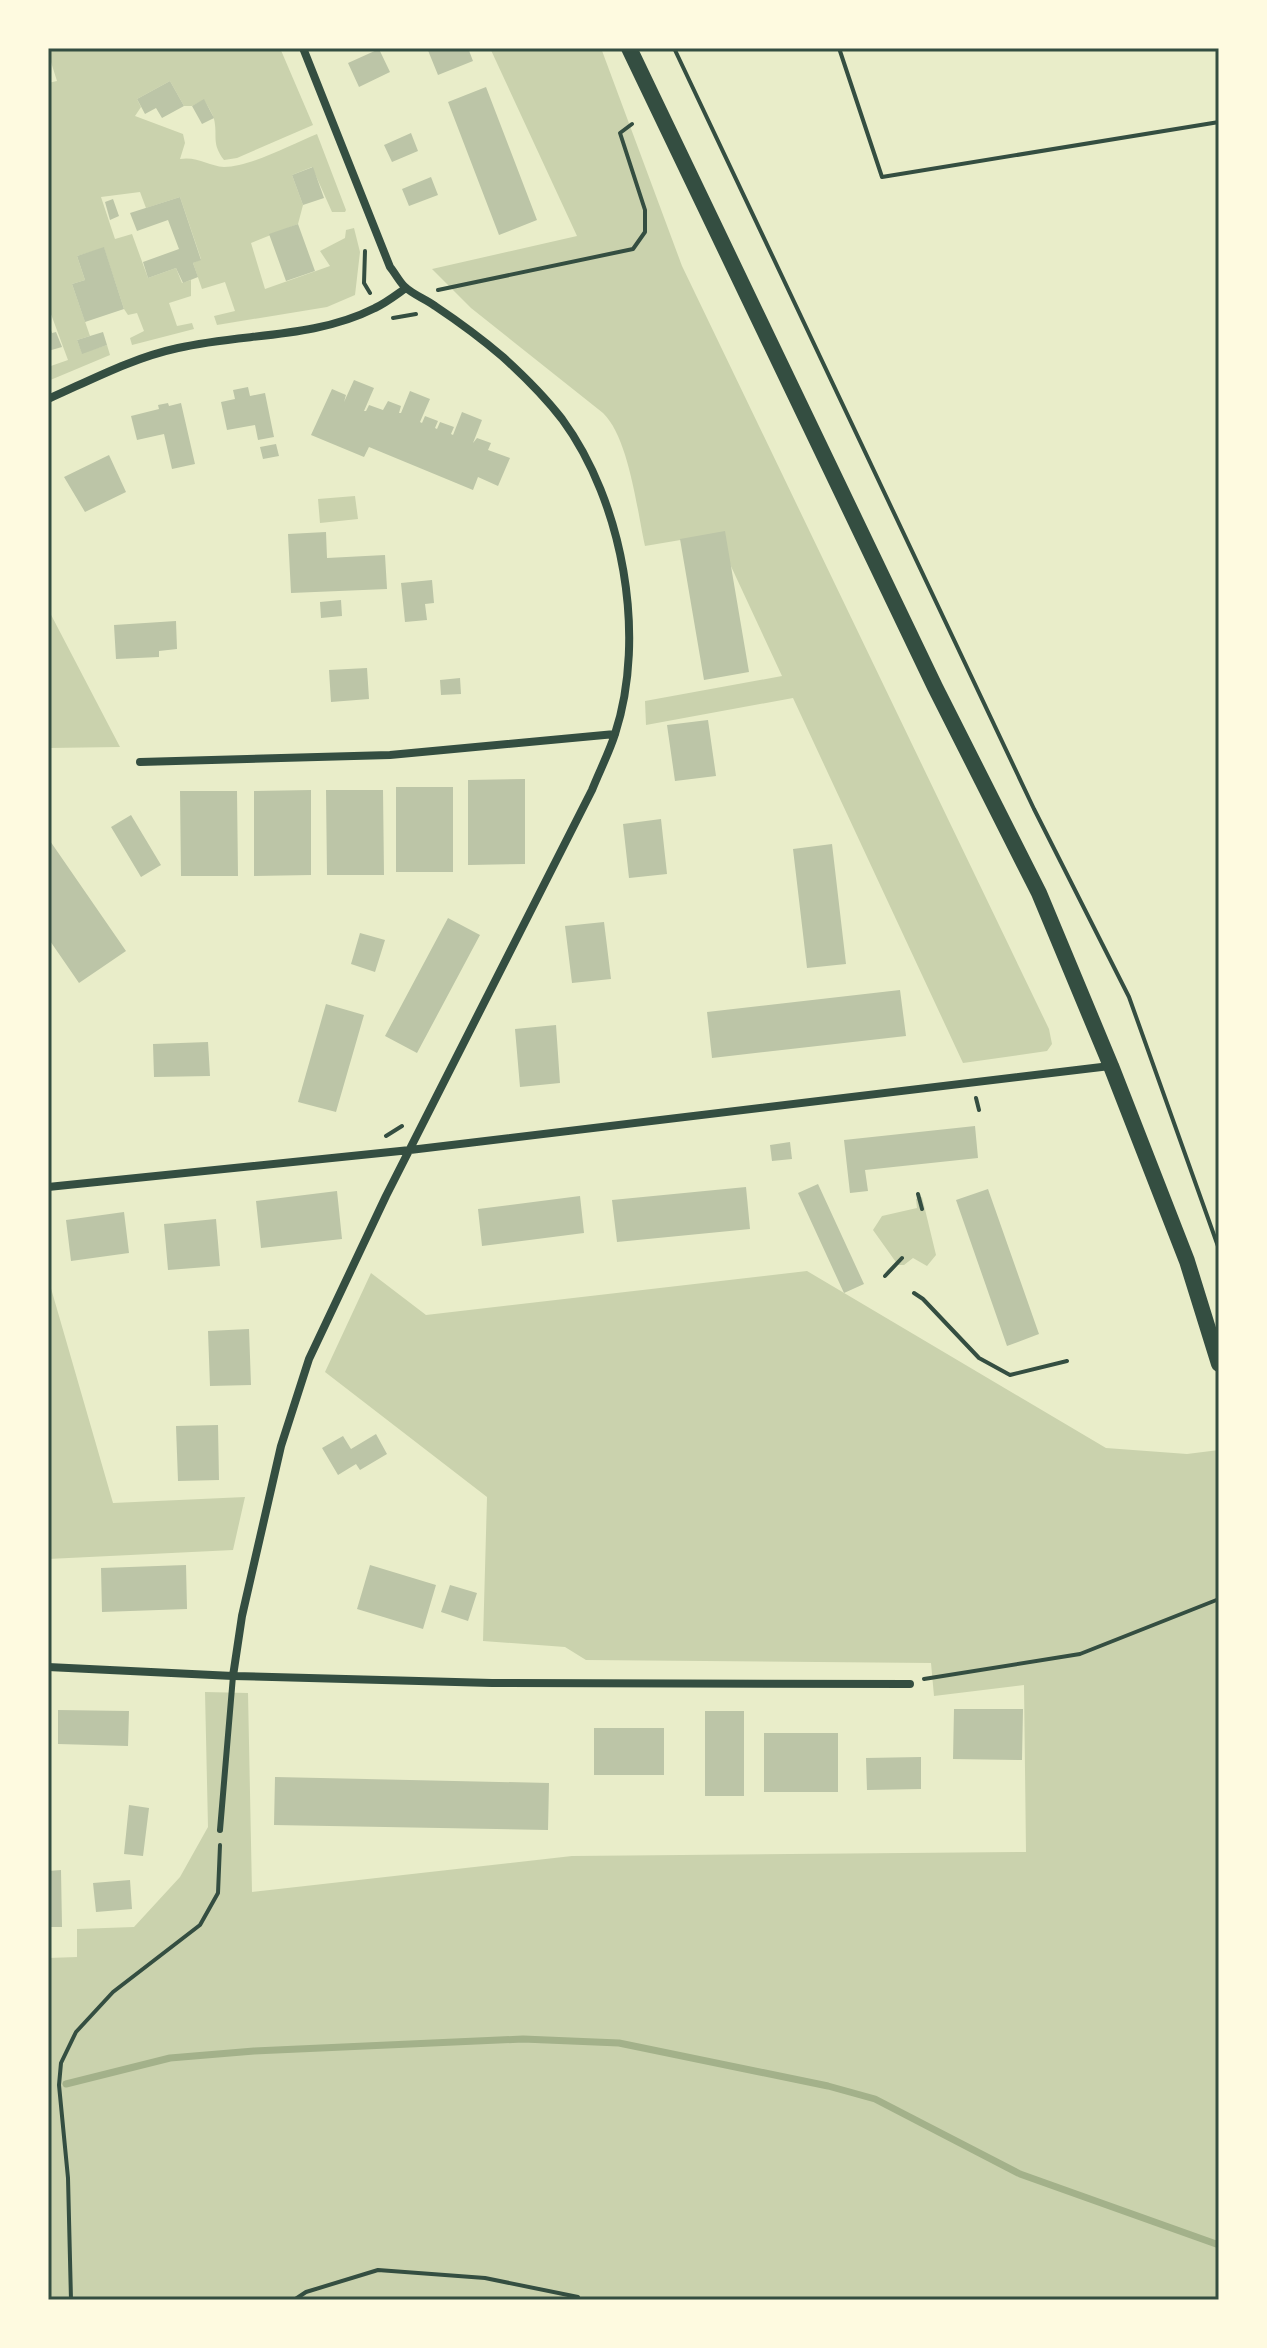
<svg xmlns="http://www.w3.org/2000/svg" width="1267" height="2348" font-family="'PT Sans',sans-serif">
  <rect width="100%" height="100%" fill="#e9edc9"/>
  <path fill="#cad2ad" d="M48 48H280L313 125 237 158 224 160C211 143 218 136 214 119 212 113 208 106 204 100L192 106H184L170 81 137 99 141 107 135 116 183 134 185 143 180 159C197 156 209 166 224 167 250 167 292 144 317 134L346 210 345 212H332L312 167 292 175 303 205 298 224 251 243 265 289 330 266 320 251 345 238 346 230 354 228 360 252 355 295 327 307 217 325 214 316 235 311 225 282 202 289 193 263 201 259 180 197 146 208 140 192 101 197 115 239 132 234 148 278 176 268 182 283 191 280V296L169 303 177 326 192 323 194 329 132 345 130 338 144 331 137 313 128 315 124 309 104 248 77 256 85 280 72 284 90 336 77 340 82 353 107 345 110 355 48 381V367L68 360 48 306V83L57 81 51 62 48 63Z
    M490 48H601L682 266 1049 1029 1052 1044 1047 1051 963 1063 793 698 646 725 645 701 782 676 716 534 645 546C637 510 629 438 603 413L471 308 432 269 577 236Z
    M355 496 358 519 320 523 318 499Z
    M48 609 120 747 48 748Z
    M922 1197 936 1255 927 1266 913 1258 904 1265H898L873 1230 882 1216 917 1208 916 1199Z
    M807 1271 1106 1448 1187 1454 1219 1450V2300H48V1958L77 1957V1929L134 1927 180 1877 208 1827 205 1692 248 1693 252 1892 572 1856 1026 1852 1024 1685 934 1696 931 1663 586 1660 565 1647 483 1641 487 1497 325 1372 371 1273 426 1315Z
    M48 1278 113 1503 245 1497 233 1550 48 1559Z"/>
  <g fill="none" stroke-linecap="round" stroke-linejoin="round">
    <path stroke="#a3b18a" stroke-width="7" d="M66 2084 170 2058 254 2051 523 2039 619 2043 828 2086 875 2099 1020 2174 1219 2245"/>
  </g>
  <path fill="#bcc5a7" d="M427 48H468L473 61 438 75Z
    M379 49 390 72 359 87 348 63Z
    M170 81 184 106 162 118 156 108 145 114 137 99Z
    M486 87 537 220 499 235 448 102Z
    M204 99 214 118 202 124 192 106Z
    M411 133 418 151 392 162 384 145Z
    M313 167 324 198 303 205 292 175Z
    M431 177 438 195 409 206 402 189Z
    M180 197 201 260 193 263 198 277 183 283 176 268 148 278 143 262 179 249 168 220 137 231 130 213Z
    M113 199 119 216 110 220 105 202Z
    M298 224 315 271 286 281 269 234Z
    M104 247 124 309 85 322 72 284 85 280 77 256Z
    M48 323 52 333 56 332 62 347 48 351Z
    M103 332 107 345 82 354 77 340Z
    M354 380 374 388 364 411H366L369 405 383 410 388 401 401 406 399 413H401L410 391 430 399 420 422 422 423 425 416 438 421 435 428 437 429 440 422 454 427 451 434 453 435 462 412 482 420 473 443 477 438 491 443 488 450 510 458 498 486 478 477 473 490 369 447 364 457 311 435 332 389 346 395 344 402Z
    M248 387 250 396 265 393 274 437 258 440 255 425 227 430 221 402 235 399 233 390Z
    M168 403 169 406 181 403 195 464 172 469 164 434 137 440 131 416 159 409 158 405Z
    M276 444 279 456 263 459 260 447Z
    M109 455 126 492 85 512 64 477Z
    M725 531 749 672 704 680 680 539Z
    M326 532 327 558 385 555 387 589 291 593 288 534Z
    M432 580 434 603 425 604 427 620 405 622 401 583Z
    M341 600 342 616 321 618 320 602Z
    M176 621 177 649 159 651V657L116 659 114 625Z
    M367 668 369 699 331 702 329 670Z
    M460 678 461 694 441 695 440 680Z
    M708 720 716 776 675 781 667 725Z
    M525 779V864L468 865V780Z
    M396 787H453V872H396Z
    M311 790V875L254 876V791Z
    M326 790H383L384 875H327Z
    M180 791H237L238 876H181Z
    M131 815 161 865 141 877 111 827Z
    M661 819 667 874 629 878 623 824Z
    M48 838 126 951 79 983 48 938Z
    M832 844 846 964 807 968 793 849Z
    M448 918 480 935 417 1053 385 1036Z
    M604 922 611 979 572 983 565 926Z
    M360 933 385 940 375 972 351 964Z
    M900 990 906 1036 712 1058 707 1012Z
    M326 1004 364 1015 336 1112 298 1102Z
    M556 1025 560 1083 520 1087 515 1029Z
    M208 1042 210 1076 154 1077 153 1044Z
    M975 1126 978 1158 865 1170 868 1191 850 1193 844 1140Z
    M790 1142 792 1159 772 1161 770 1145Z
    M818 1184 864 1284 844 1293 798 1193Z
    M746 1187 750 1229 617 1242 612 1200Z
    M988 1189 1039 1334 1007 1346 956 1200Z
    M337 1191 342 1239 261 1248 256 1201Z
    M580 1196 584 1233 482 1246 478 1209Z
    M124 1212 129 1253 71 1261 66 1220Z
    M216 1219 220 1266 168 1270 164 1224Z
    M249 1329 251 1385 210 1386 208 1331Z
    M218 1425 219 1480 178 1481 176 1426Z
    M376 1434 387 1454 360 1470 356 1464 338 1475 322 1448 343 1436 351 1449Z
    M186 1565 187 1609 102 1612 101 1568Z
    M370 1565 436 1585 423 1629 357 1609Z
    M450 1585 477 1593 468 1621 441 1612Z
    M954 1709H1023L1022 1760 953 1759Z
    M58 1710 129 1711 128 1746 58 1744Z
    M705 1711H744V1796H705Z
    M594 1728H664V1775H594Z
    M764 1733H838V1792H764Z
    M921 1757V1789L867 1790 866 1758Z
    M275 1777 549 1783 548 1830 274 1825Z
    M129 1805 149 1808 143 1856 124 1854Z
    M61 1870 62 1927H48V1871Z
    M130 1880 132 1909 96 1912 93 1883Z"/>
  <g fill="none" stroke-linecap="round" stroke-linejoin="round">
    <path stroke="#344e41" stroke-width="4" d="M674 48 1034 809 1129 997 1219 1249
      M839 48 882 177 1219 122
      M365 251 364 283 370 293
      M438 290 633 249 645 232V210L620 133 632 124
      M393 318 416 314
      M976 1098 979 1110
      M386 1136 402 1126
      M918 1194 922 1209
      M885 1276 902 1258
      M914 1293 923 1299 979 1358 1010 1375 1067 1361
      M924 1679 1080 1654 1219 1599
      M71 2300 68 2178 59 2085 61 2063 76 2032 113 1992 200 1925 218 1893 220 1845
      M294 2300 306 2292 378 2270 485 2278 578 2297 579 2300"/>
    <path stroke="#344e41" stroke-width="6" d="M220 1830 233 1676"/>
    <path stroke="#344e41" stroke-width="8" d="M48 399C91 380 132 358 178 348 243 333 314 339 375 308 386 303 396 295 406 288
      M140 762 390 755 615 734
      M48 1187 410 1150 1110 1066
      M48 1667 233 1676 492 1683 910 1684
      M233 1676 242 1616 281 1446 309 1359 386 1196 592 790C599 772 609 753 615 734 647 636 623 502 562 419 545 397 524 376 503 357 482 339 459 322 435 306 426 299 413 295 404 286 399 281 395 273 390 267L303 48"/>
    <path stroke="#344e41" stroke-width="16" d="M629 48 935 687 1039 893 1111 1066 1187 1261 1219 1364"/>
  </g>
  <rect width="1267" height="2348" fill="none" stroke="#fefae0" stroke-width="100"/>
  <rect x="50" y="50" width="1167" height="2248" fill="none" stroke="#344e41" stroke-width="3"/>
</svg>
